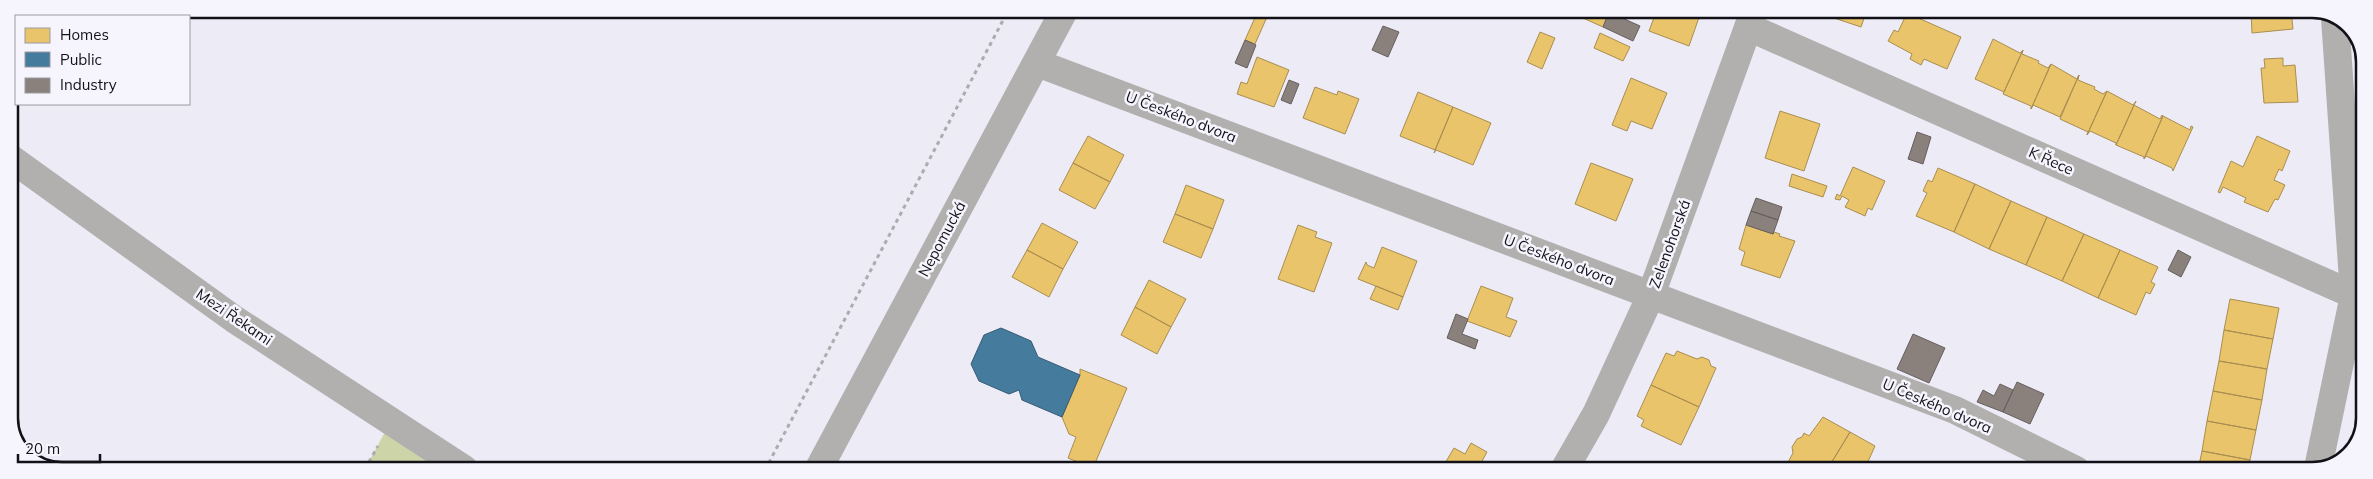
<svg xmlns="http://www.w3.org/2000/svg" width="2373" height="479" font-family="Mulish,sans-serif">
  <rect width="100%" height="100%" fill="#ecebf6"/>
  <path fill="#cdd4a8" d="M391 421 464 469H365Z"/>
  <path fill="#e9c46a" stroke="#a98e51" d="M1563 9H1603L1609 12 1603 27Z
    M1652 9H1702L1689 46 1649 31 1655 15 1651 14Z
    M1814 10H1867L1861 27 1813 11Z
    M2251 10H2291L2293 29 2252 33Z
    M1257 13 1267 17 1255 44 1245 40Z
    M1907 13 1961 37 1947 69 1924 59 1921 65 1910 59 1912 54 1888 41 1894 30 1898 32Z
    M1540 32 1555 38 1542 69 1527 62Z
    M1600 33 1630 47 1623 61 1594 48Z
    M1993 39 2020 53 2023 50 2004 92 1975 79Z
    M2023 50 2022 54 2039 61 2038 63 2048 68 2051 64 2031 109V106L2003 94Z
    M1257 57 1289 70 1274 107 1237 94 1241 82 1247 84Z
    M2283 58V66L2295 65 2298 102 2264 103 2261 68H2265L2264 59Z
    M2051 64 2077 79 2079 75 2060 117 2033 105 2031 109Z
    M2079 75 2078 80 2095 87 2094 89 2103 94 2107 91 2087 135 2088 132 2060 119Z
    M1631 78 1667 93 1652 129 1631 121 1627 131 1612 125Z
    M1315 87 1337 95 1338 91 1359 99 1345 134 1303 118Z
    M2107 91 2133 105 2136 101 2116 145V143L2090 131 2087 135Z
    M1418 92 1453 107 1435 150 1400 136Z
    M2134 105 2160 119 2162 115 2163 116 2144 159V157L2116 145Z
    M1453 107 1491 123 1473 165 1436 150 1434 153Z
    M1780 111 1820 124 1804 171 1765 158Z
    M2163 116 2190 130 2191 126 2193 127 2173 171 2172 168 2146 156 2144 159Z
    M1088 136 1124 155 1110 182 1073 163Z
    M2257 136 2290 151 2282 171 2279 169 2274 180 2285 185 2278 200 2275 199 2268 212 2244 202 2246 198 2223 187 2220 193 2218 192 2231 161 2243 167Z
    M1073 163 1110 182 1095 209 1059 190Z
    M1591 163 1633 179 1616 221 1575 204Z
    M1853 167 1885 181 1872 210 1868 208 1865 216 1845 207 1849 200 1842 196 1840 200 1835 199 1837 194 1840 196Z
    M1938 168 1975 184 1954 232 1916 216 1927 193 1923 191 1928 180 1932 182Z
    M1792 174 1827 186 1823 197 1789 186Z
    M1975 184 2011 201 1989 249 1954 232Z
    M1186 185 1224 200 1213 229 1175 214Z
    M2011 201 2047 217 2026 265 1989 249Z
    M1175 214 1213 229 1201 258 1163 242Z
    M2047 217 2084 234 2062 281 2026 265Z
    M1042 223 1078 242 1063 269 1027 250Z
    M1298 225 1317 232 1315 237 1332 243 1314 292 1278 279Z
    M1746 225 1773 234 1774 232 1780 234 1779 236 1795 241 1780 278 1741 265 1745 252 1739 249Z
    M2084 234 2120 250 2098 298 2062 281Z
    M1382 247 1417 261 1403 297 1358 279 1366 262 1367 265 1374 268Z
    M1027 250 1063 269 1049 297 1012 277Z
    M2120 250 2158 267 2151 282 2155 284 2150 294 2146 292 2136 315 2098 298Z
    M1149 280 1186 299 1171 327 1135 307Z
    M1376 286 1403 297 1398 310 1370 299Z
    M1481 286 1513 298 1506 317 1517 321 1510 337 1467 321Z
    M2230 299 2279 308 2273 339 2224 330Z
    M1135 307 1171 327 1157 354 1121 335Z
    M2224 330 2273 339 2267 369 2219 361Z
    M1677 351 1697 359 1702 357 1709 360 1711 366 1716 368 1699 407 1651 385 1666 353 1674 356Z
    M2219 361 2267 369 2262 400 2213 391Z
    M1080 369 1127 388 1093 468 1068 458 1076 437 1069 434 1062 417 1080 375Z
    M1651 385 1699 407 1681 445 1641 426 1644 420 1637 416Z
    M2213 391 2262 400 2256 430 2207 421Z
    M1823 417 1850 432 1827 470H1791L1793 467 1787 464 1793 453 1792 447 1797 439 1802 437 1804 433 1809 436Z
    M2207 421 2256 430 2250 460 2202 451Z
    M1850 432 1875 446 1867 464 1872 467 1870 470H1827Z
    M1471 443 1487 452 1481 463 1492 470H1441L1454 448 1465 454Z
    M2202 451 2250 460 2248 470H2198Z"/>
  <path fill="#457b9d" stroke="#365b75" d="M1001 328 1031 341 1038 357 1080 375 1062 417 1022 400 1019 390 1009 394 979 381 971 364 984 335Z"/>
  <path fill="#8a817c" stroke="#665f5e" d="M1609 12 1640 26 1633 41 1603 27Z
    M1383 26 1399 32 1388 57 1372 50Z
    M1245 40 1256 45 1247 68 1235 63Z
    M1289 80 1299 84 1291 104 1281 100Z
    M1917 132 1931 137 1923 164 1908 159Z
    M1756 198 1782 207 1778 220 1751 211Z
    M1751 211 1778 220 1773 234 1746 225Z
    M2178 250 2191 257 2181 277 2168 270Z
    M1456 314 1468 319 1462 334 1478 340 1475 349 1447 338Z
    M1913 334 1945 348 1929 383 1897 369Z
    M2017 382 2044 394 2030 424 2003 412Z
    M2000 384 2013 390 2003 412 1977 402 1983 390 1994 396Z"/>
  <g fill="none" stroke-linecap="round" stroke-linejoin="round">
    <path stroke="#acabad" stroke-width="3" stroke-dasharray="4 4" stroke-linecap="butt" d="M365 469 378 446
      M765 470 1009 9"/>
    <path stroke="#b1b0af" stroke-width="28" d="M1748 27 2354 295
      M1037 63 1955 410 2076 470
      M9 157 234 319 464 469
      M2318 468 2354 295 2335 18
      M818 470 1065 9
      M1564 470 1596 414 1651 295 1754 11"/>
  </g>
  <g text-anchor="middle" stroke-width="5" stroke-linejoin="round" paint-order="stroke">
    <g font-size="15" fill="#131118" stroke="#f6f5fd">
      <text transform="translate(1181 117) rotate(21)" y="5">U Českého dvora</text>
      <text transform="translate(2051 161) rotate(24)" y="5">K Řece</text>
      <text transform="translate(942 239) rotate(-62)" y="5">Nepomucká</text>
      <text transform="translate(1670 244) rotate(-70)" y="5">Zelenohorská</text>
      <text transform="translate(1559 260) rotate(21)" y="5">U Českého dvora</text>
      <text transform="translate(234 317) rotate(34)" y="5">Mezi Řekami</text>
      <text transform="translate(1937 406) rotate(23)" y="5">U Českého dvora</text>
    </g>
  </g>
  <path d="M0 0H2373V479H0ZM62 18H2312A44 44 0 0 1 2356 62V418A44 44 0 0 1 2312 462H62A44 44 0 0 1 18 418V62A44 44 0 0 1 62 18Z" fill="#f6f5fd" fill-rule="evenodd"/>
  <path fill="none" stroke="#131118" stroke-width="2.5" d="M62 18H2312A44 44 0 0 1 2356 62V418A44 44 0 0 1 2312 462H62A44 44 0 0 1 18 418V62A44 44 0 0 1 62 18Z"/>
  <rect x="15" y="15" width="175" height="90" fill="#f6f5fd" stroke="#9b9aa1"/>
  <rect x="25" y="28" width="25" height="15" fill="#e9c46a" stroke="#9b9aa1"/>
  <text x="60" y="40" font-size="15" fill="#131118">Homes</text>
  <rect x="25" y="52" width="25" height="15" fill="#457b9d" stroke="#9b9aa1"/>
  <text x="60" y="65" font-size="15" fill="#131118">Public</text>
  <rect x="25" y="78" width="25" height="15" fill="#8a817c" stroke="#9b9aa1"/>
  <text x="60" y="90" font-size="15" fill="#131118">Industry</text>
  <path d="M18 454v8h82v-8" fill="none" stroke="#131118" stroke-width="2.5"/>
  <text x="25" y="454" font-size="15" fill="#131118" stroke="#f6f5fd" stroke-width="4" paint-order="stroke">20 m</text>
</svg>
